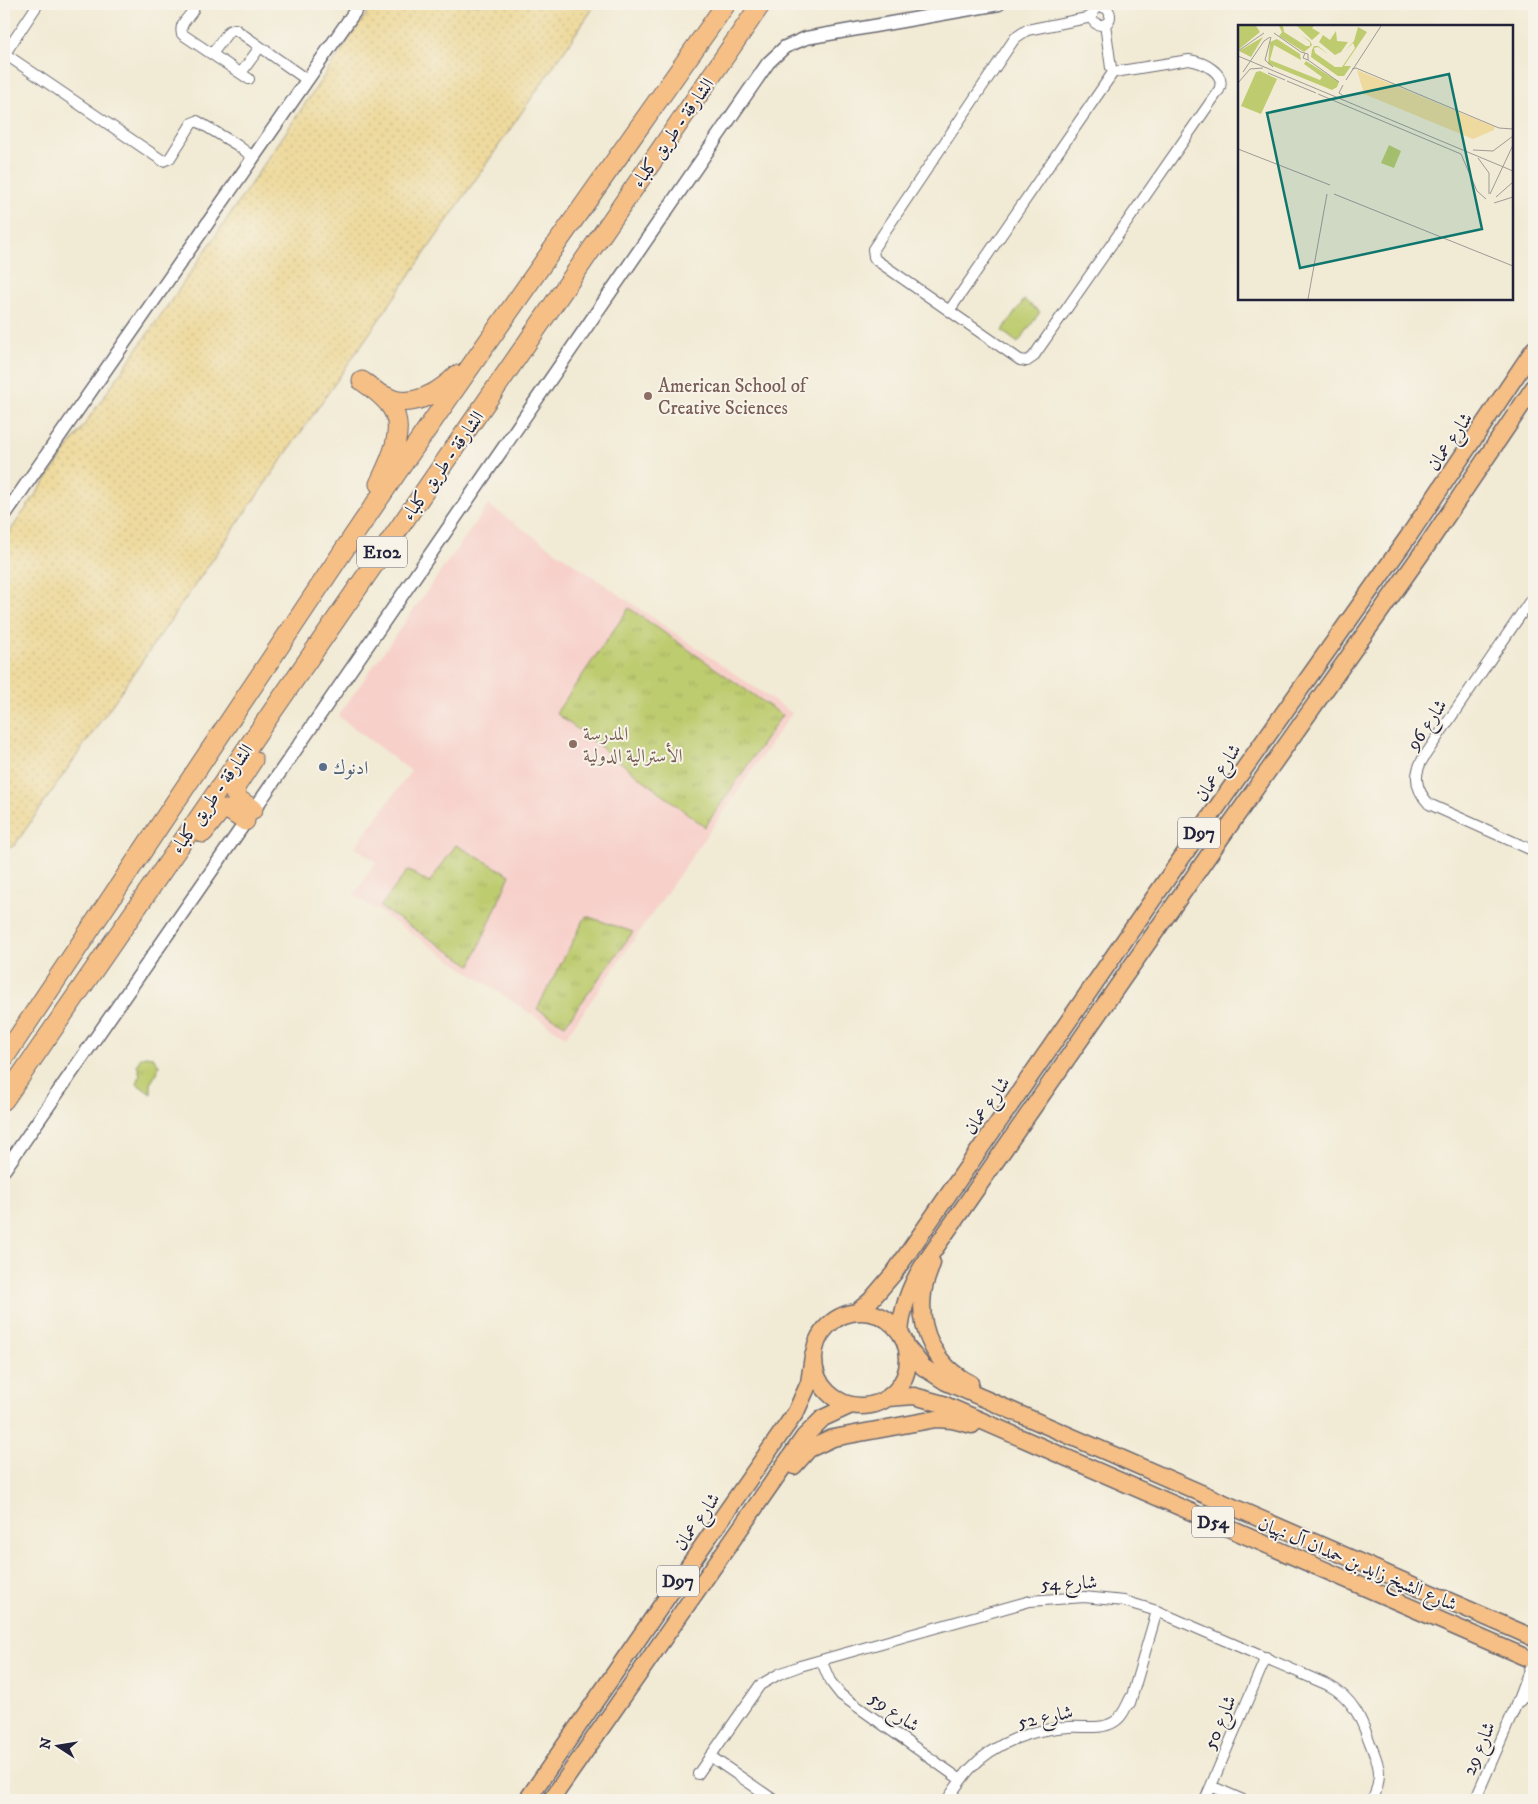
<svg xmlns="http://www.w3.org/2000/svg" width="1538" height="1804" font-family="'IM FELL DW Pica',Amiri,serif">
  <defs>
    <pattern id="grass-tufts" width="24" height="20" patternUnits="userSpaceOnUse" patternTransform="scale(1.25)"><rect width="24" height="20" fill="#becc6f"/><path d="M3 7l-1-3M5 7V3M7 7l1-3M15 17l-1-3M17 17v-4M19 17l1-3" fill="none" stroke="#a3af61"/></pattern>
    <pattern id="sand-dots" width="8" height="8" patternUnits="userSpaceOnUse" patternTransform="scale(1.25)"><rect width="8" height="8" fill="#eeda9e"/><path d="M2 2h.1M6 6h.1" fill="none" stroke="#ccbb89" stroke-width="1.8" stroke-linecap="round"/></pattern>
  </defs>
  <rect width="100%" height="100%" fill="#f7f3e8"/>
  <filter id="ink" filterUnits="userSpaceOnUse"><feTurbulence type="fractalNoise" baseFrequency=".02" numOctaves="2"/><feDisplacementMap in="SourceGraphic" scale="10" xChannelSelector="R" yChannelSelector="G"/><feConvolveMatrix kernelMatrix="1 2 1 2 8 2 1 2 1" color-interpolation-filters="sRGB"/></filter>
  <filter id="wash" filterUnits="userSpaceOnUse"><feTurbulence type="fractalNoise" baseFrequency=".0096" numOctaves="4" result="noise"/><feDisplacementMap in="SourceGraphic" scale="20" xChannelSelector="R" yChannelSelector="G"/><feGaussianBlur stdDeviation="1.12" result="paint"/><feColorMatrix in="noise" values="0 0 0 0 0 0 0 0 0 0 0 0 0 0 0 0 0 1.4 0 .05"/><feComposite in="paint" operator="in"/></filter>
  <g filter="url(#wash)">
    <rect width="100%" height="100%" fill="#f1ead4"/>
    <path fill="#f7d0ca" d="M488 505 792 713 566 1037 354 895 376 862 355 847 411 771 338 716Z"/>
    <path fill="url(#grass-tufts)" stroke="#707755" d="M629 608 782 715 705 827 556 713Z
      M456 845 510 875 471 965 380 907 408 870 429 883Z
      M586 916 633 932 565 1025 537 1009Z
      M145 1056 153 1057 159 1065 157 1073 151 1082V1094L137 1084 140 1075 137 1064 141 1058Z"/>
    <path fill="url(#sand-dots)" stroke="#887e6c" d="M373 4H596L423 256 14 846 4 848V540L191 272Z"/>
    <path fill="#becc6f" stroke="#707755" d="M1024 300 1040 312 1018 343 1002 331Z"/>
  </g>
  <g filter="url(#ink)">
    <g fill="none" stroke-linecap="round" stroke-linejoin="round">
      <g stroke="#6a6871" stroke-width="12">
        <path id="minor" d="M195 4C194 16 178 21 182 34L249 79
          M1092 16a9 9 0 1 1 18 0a9 9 0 1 1-18 0Z
          M1092 17 1027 30 1015 38 873 249 874 257 876 260 1020 360 1027 361 1033 357 1219 90C1227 73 1203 62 1189 60L1115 72 1111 68 1105 24
          M5 54 163 161 170 158 192 123 197 121 237 145 253 157
          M212 54 229 31 235 29 307 80
          M4 55 38 4
          M241 73 260 47
          M949 311 1114 71
          M1534 595 1424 757C1413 774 1415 789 1429 804L1534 851
          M821 1660 830 1681 841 1695 961 1780
          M1520 1701 1534 1685
          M1130 1703 1157 1611
          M710 1756 774 1800
          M698 1774 760 1685 779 1674 800 1666 1030 1601 1084 1597 1124 1601 1157 1611 1328 1685C1353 1698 1361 1718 1370 1743 1374 1753 1379 1763 1379 1773 1379 1782 1376 1792 1373 1800
          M1211 1786 1243 1800
          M947 1800C954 1790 961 1779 970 1769 995 1742 1033 1729 1069 1727 1084 1726 1101 1730 1114 1722 1123 1717 1126 1706 1131 1697
          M1205 1800 1266 1657
          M1475 1800 1514 1710 1533 1660"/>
      </g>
      <g stroke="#6a6871" stroke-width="15">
        <path id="tertiary" d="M4 516 360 4
          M4 1170 308 732 768 63 785 47 806 38 999 4"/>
      </g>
      <g stroke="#6a6871" stroke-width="19">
        <path id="primary" d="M932 1263C929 1273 924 1283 923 1293 918 1330 936 1367 970 1383
          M858 1311 871 1300 894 1273 1203 827 1408 537 1534 349
          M814 1359a47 47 0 1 1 94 0a47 47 0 1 1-94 0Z
          M900 1333C902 1308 909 1288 922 1267L1220 839 1426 547 1534 387
          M907 1347 923 1367 946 1382 1534 1638
          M888 1398 914 1396 943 1404 1534 1661
          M794 1466 809 1449 833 1438 936 1419 952 1420 972 1425
          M527 1800 708 1538 796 1412 809 1383 813 1356
          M551 1800 804 1437 823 1418 849 1406"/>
      </g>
      <g stroke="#6a6871" stroke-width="21">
        <path id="motorway" d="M362 381C372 388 384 396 391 407 407 429 389 463 379 484
          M380 394C386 396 392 400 398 401 420 404 442 390 457 375
          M253 760 236 786 235 794 239 800 253 809
          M203 833 221 810H229L245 821
          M4 1058C122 884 237 709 354 535 476 356 602 180 726 4
          M4 1100 761 4"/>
      </g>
      <use href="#minor" stroke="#fff" stroke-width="10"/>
      <use href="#tertiary" stroke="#fff" stroke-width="12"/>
      <use href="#primary" stroke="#f5bf86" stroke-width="16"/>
      <use href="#motorway" stroke="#f5bf86" stroke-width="19"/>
    </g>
  </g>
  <g fill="#8d6e63" stroke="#f7f3e8" stroke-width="2">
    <circle cx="648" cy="396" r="5"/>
    <circle cx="573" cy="744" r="5"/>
  </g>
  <circle fill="#5c6f8a" stroke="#f7f3e8" stroke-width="2" cx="323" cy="767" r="5"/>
  <g text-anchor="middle" stroke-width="4" stroke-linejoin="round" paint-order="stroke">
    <g fill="#f7f3e8" stroke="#62616f" stroke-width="1">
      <rect x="357" y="536.5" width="50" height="31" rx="4"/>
      <rect x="1178" y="817.5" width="42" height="31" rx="4"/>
      <rect x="1192" y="1506.5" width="42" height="31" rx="4"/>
      <rect x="657" y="1565.5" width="42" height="31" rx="4"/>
    </g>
    <g font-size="18" font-weight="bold" fill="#22223b">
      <text x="382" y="558">E102</text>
      <text x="1199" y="839">D97</text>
      <text x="1213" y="1528">D54</text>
      <text x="678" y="1587">D97</text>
    </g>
    <g font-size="19" fill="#22223b" stroke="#f7f3e8">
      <text transform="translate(672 132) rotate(-55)" y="7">الشارقة - طريق كلباء</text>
      <text transform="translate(1449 441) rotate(-56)" y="7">شارع عمان</text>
      <text transform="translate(442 465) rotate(-55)" y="7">الشارقة - طريق كلباء</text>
      <text transform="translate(1426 724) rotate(-56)" y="7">شارع 96</text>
      <text transform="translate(1217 772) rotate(-55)" y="7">شارع عمان</text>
      <text transform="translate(211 798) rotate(-55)" y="7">الشارقة - طريق كلباء</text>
      <text transform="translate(986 1105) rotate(-55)" y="7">شارع عمان</text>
      <text transform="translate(696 1521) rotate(-55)" y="7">شارع عمان</text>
      <text transform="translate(1358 1563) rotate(23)" y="7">شارع الشيخ زايد بن حمدان آل نهيان</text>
      <text transform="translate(1069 1582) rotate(-2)" y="7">شارع 54</text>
      <text transform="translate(895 1711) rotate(35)" y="7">شارع 59</text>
      <text transform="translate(1045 1716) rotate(-11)" y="7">شارع 52</text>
      <text transform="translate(1219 1722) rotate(-67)" y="7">شارع 50</text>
      <text transform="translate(1478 1748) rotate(-67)" y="7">شارع 29</text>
    </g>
    <g font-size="19" fill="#785e54" stroke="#f7f3e8" text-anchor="start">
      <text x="658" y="392">American School of<tspan x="658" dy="22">Creative Sciences</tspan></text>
      <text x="583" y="740">المدرسة<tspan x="583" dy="22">الأسترالية الدولية</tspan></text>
    </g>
    <g font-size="19" fill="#4e5e75" stroke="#f7f3e8" text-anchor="start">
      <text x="333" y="774">ادنوك</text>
    </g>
  </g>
  <g transform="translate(1238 25)">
    <rect width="275" height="275" fill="#f1ead4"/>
    <path d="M0 1H18L22 7 0 25ZM41 1H45L46 7 68 21H72V17L63 10 72 16 74 20 71 23 66 27 41 11 44 7ZM59 1H76L74 3 82 8 74 15ZM120 2 129 7 106 41H113L106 51H100L73 32 74 25 76 21H80L90 29 80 22 76 23 77 28 97 42H104L117 23 115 18 107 26 116 16ZM98 6 99 16 110 17 103 27 97 30 81 17 85 10 92 15ZM25 12 13 32 1 26ZM39 14 62 29 63 35 36 20 32 35 82 55 84 52 66 39 68 36 101 57 99 62 94 65 30 39 32 17ZM22 46 39 54 23 89 3 81 18 47ZM151 120 163 126 156 143 143 138Z" fill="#becc6f"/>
    <path d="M119 45 257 102 256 105 235 114 126 69Z" fill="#eeda9e"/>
    <path fill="none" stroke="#9e9a97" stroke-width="1" d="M36 8 63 27 70 29V35L65 33 67 28M33 12 27 35 35 42M0 26 26 8M0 31 275 146M70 35 101 57M114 44 118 43 261 103 275 104M5 47 26 16 32 12M30 48 47 55M108 55 143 1M49 56 78 68M0 58 12 44 25 43M105 60 101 68 107 72M80 69 223 129 239 166 248 174M0 124 92 160M235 125 255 126 275 111M240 133 251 148V169M96 169 275 241M252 169 275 120M258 172 275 157M256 178 275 172M70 274 89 169"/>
    <path fill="#0f766e" fill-opacity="0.15" stroke="#0f766e" stroke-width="2.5" d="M211 49 244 204 62 243 29 88Z"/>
    <rect width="275" height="275" fill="none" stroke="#22223b" stroke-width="2.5"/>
  </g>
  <rect width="1538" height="1804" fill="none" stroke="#f7f3e8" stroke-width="20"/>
  <g transform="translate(58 1746) rotate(282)" stroke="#f7f3e8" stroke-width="4" paint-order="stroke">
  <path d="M0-4L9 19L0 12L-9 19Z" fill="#22223b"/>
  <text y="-8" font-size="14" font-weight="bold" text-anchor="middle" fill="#22223b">N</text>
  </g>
</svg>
